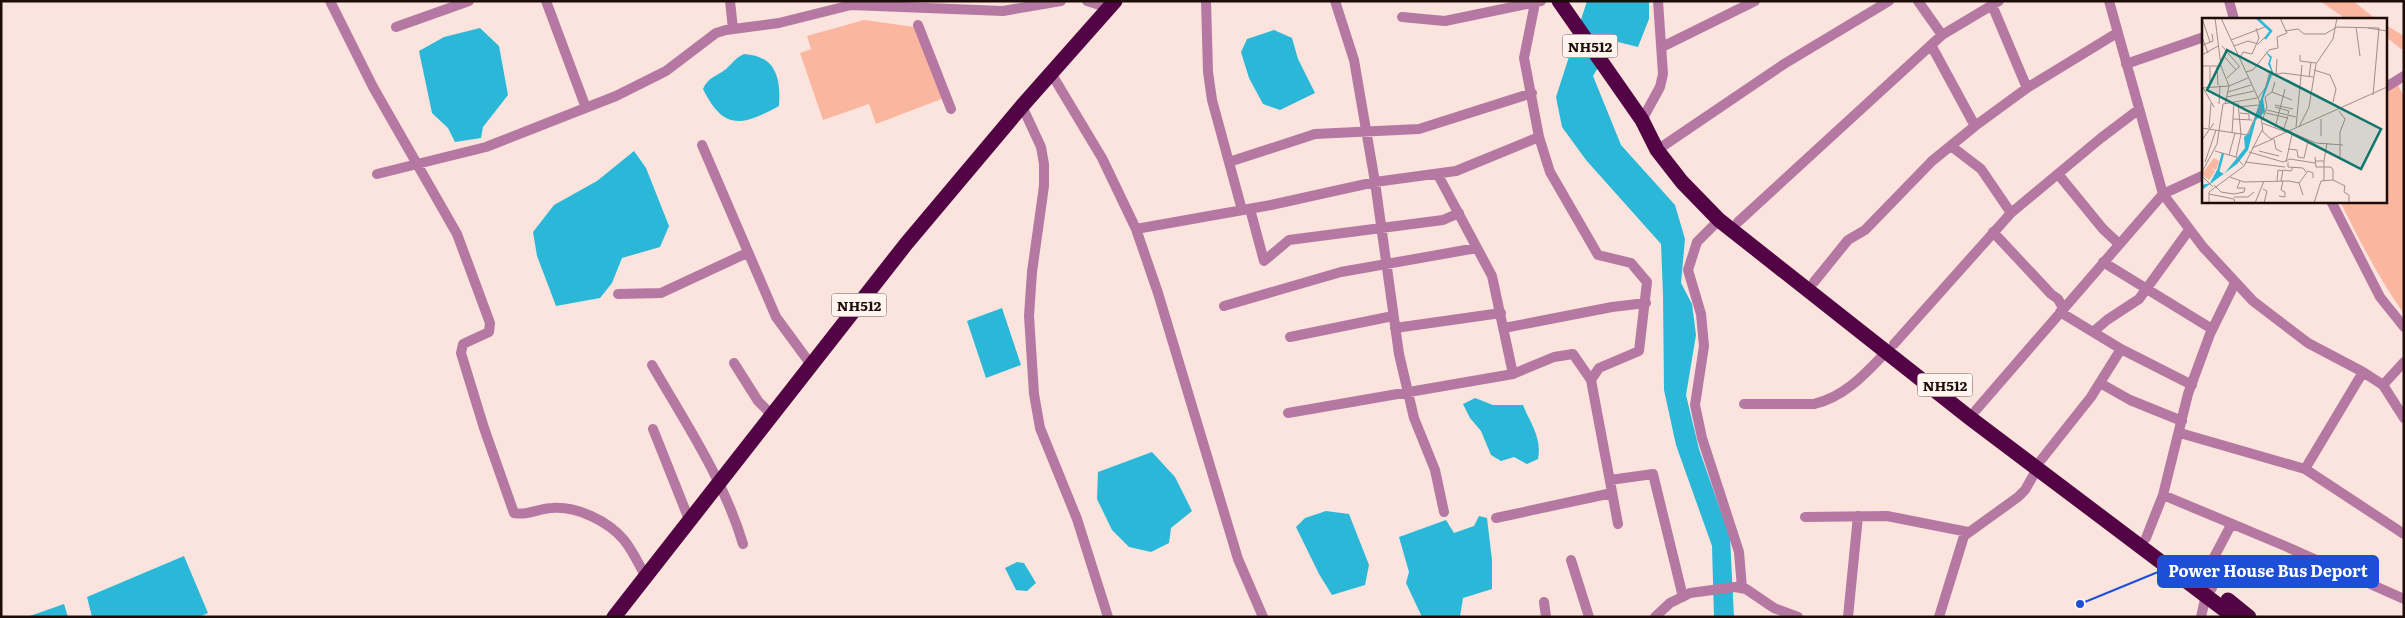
<svg xmlns="http://www.w3.org/2000/svg" width="2405" height="618" font-family="Literata,serif">
	<rect width="100%" height="100%" fill="#fae4dd"/>
	<path fill="#fbb6a0" d="M 2320,1 L 2353,1 L 2376,19 L 2346,19 Z
		M 864,20 L 922,28 L 944,98 L 876,124 L 869,104 L 823,120 L 800,53 L 811,49 L 807,36 Z
		M 2386,25 L 2404,36 L 2404,49 L 2401,49 L 2386,37 Z
		M 2398,85 L 2404,97 L 2404,314 C 2379,278 2359,240 2340,201 L 2386,201 L 2386,92 Z"/>
	<path fill="#2ab7d8" d="M 1587,1 L 1649,1 L 1649,19 L 1638,47 L 1614,41 L 1593,76 L 1621,145 L 1675,205 L 1685,239 L 1681,283 L 1692,304 L 1696,335 L 1686,395 L 1699,449 L 1730,538 L 1734,617 L 1714,617 L 1712,546 L 1676,445 L 1664,390 L 1663,295 L 1661,244 L 1586,160 L 1562,127 L 1556,97 Z
		M 480,28 L 499,46 L 508,95 L 483,127 L 481,138 L 455,142 L 448,128 L 432,113 L 419,51 L 444,37 Z
		M 1274,30 L 1292,38 L 1298,59 L 1315,93 L 1280,110 L 1263,104 L 1249,78 L 1241,52 L 1247,39 Z
		M 744,54 C 776,56 781,78 779,106 C 742,126 724,131 703,89 C 708,77 716,77 726,69 C 733,63 734,59 744,54 Z
		M 634,151 L 646,168 L 669,226 L 660,247 L 622,258 L 612,283 L 600,298 L 556,306 L 537,256 L 533,232 L 554,205 L 597,181 Z
		M 1002,308 L 1021,365 L 986,378 L 967,321 Z
		M 1475,398 L 1493,405 L 1523,405 C 1531,425 1542,437 1538,459 L 1527,464 L 1514,457 L 1501,461 L 1491,455 L 1481,431 L 1470,418 L 1463,404 Z
		M 1152,452 L 1175,477 L 1192,511 L 1171,528 L 1169,543 L 1151,552 L 1129,547 L 1112,530 L 1097,499 L 1098,472 Z
		M 1326,511 L 1349,514 L 1369,565 L 1365,585 L 1332,595 L 1319,574 L 1296,527 L 1305,518 Z
		M 1479,516 L 1487,518 L 1492,560 L 1492,589 L 1463,598 L 1460,617 L 1422,617 L 1406,583 L 1409,572 L 1399,537 L 1446,520 L 1454,533 L 1474,526 Z
		M 184,556 L 208,613 L 199,617 L 92,617 L 87,597 Z
		M 1017,562 L 1024,563 L 1036,583 L 1027,591 L 1016,590 L 1005,568 Z
		M 64,604 L 68,617 L 27,617 Z"/>
	<g fill="none" stroke-linecap="round" stroke-linejoin="round">
		<path stroke="#b578a3" stroke-width="10" d="M 330,1 L 373,87 L 457,234 L 490,323 L 489,332 L 463,344 L 461,353 L 484,428 L 514,513 C 528,516 539,508 552,508 C 577,506 608,521 624,540 C 633,551 639,565 646,577
			M 546,1 L 586,108
			M 730,1 L 733,29
			M 1087,1 L 1109,8
			M 1206,1 L 1208,72 L 1212,100 L 1242,210
			M 1335,1 L 1354,60 L 1375,182 L 1399,354 L 1414,418 L 1435,470 L 1444,512
			M 1918,1 L 1942,35
			M 2109,1 L 2163,194 L 2203,247 L 2253,301 L 2308,343 L 2363,372 L 2383,385 L 2404,418
			M 2229,1 L 2234,19
			M 1535,3 L 1524,58 L 1539,137 L 1550,172 L 1598,255 L 1631,263 L 1647,282 L 1639,351 L 1599,368 L 1591,380 L 1618,524
			M 1992,5 L 2027,88
			M 1402,17 L 1445,21 L 1541,1
			M 918,25 L 951,109
			M 396,27 L 469,1
			M 1931,45 L 1975,126
			M 1662,47 L 1755,1
			M 2126,64 L 2204,37
			M 1051,73 L 1102,158 L 1136,229 L 1158,293 L 1238,559 L 1263,617
			M 2386,87 L 2404,76
			M 1022,106 L 1041,147 L 1044,164 L 1044,186 L 1032,272 L 1029,316 L 1034,394 L 1040,428 L 1077,519 L 1108,617
			M 1642,120 L 1660,87 L 1663,74 L 1658,1
			M 702,145 L 776,317 L 812,366
			M 1663,146 L 1784,64 L 1889,1
			M 1951,146 L 1981,169 L 2011,213
			M 1229,162 L 1315,134 L 1419,129 L 1532,93
			M 377,174 L 486,147 L 616,96 L 666,71 L 716,33 L 726,30 L 779,23 L 851,5 L 1003,11 L 1061,1
			M 2058,174 L 2103,229 L 2119,244
			M 1438,175 L 1492,276 L 1513,374
			M 2331,201 L 2380,297 L 2404,327
			M 1250,209 L 1264,261 L 1289,240 L 1443,220 L 1459,213
			M 1719,220 L 1697,242 L 1688,270 L 1701,314 L 1704,346 L 1695,405 L 1702,438 L 1739,552 L 1742,588
			M 1738,222 L 1942,35 L 1999,1
			M 1136,229 L 1271,205 L 1375,182 L 1456,171 L 1539,137
			M 1993,232 L 2051,294 L 2058,299 L 2063,308
			M 2103,262 L 2212,329
			M 1814,282 L 1848,240 L 1865,230 L 1932,161 L 1975,126 L 2027,88 L 2117,33
			M 618,294 L 661,293 L 747,253
			M 1224,306 L 1341,272 L 1477,248
			M 2060,312 L 2121,349 L 2192,385
			M 1395,328 L 1501,313
			M 1504,328 L 1612,307 L 1646,303
			M 2093,332 L 2107,320 L 2139,299 L 2189,230
			M 1290,337 L 1393,316
			M 1894,344 L 2011,213 L 2101,138 L 2138,110
			M 734,363 L 758,401 L 773,416
			M 652,365 C 685,422 724,480 743,544
			M 2100,383 L 2130,400 L 2182,421
			M 2383,385 L 2404,362
			M 1744,404 L 1814,404 C 1845,397 1866,373 1887,351
			M 1976,410 L 2163,194 L 2204,175
			M 1288,413 L 1513,374 L 1554,357 L 1573,354 L 1591,380
			M 653,429 L 690,522
			M 2180,433 L 2305,469 L 2404,534
			M 2041,460 L 2091,397 L 2121,349
			M 2305,469 L 2363,372
			M 1610,480 L 1653,474 L 1683,597
			M 2163,495 L 2285,546 L 2404,599
			M 1805,517 L 1887,516 L 1968,532
			M 1496,518 L 1612,493
			M 2146,538 L 2163,495 L 2188,394 L 2210,334 L 2235,283
			M 1571,560 L 1589,617
			M 2202,580 L 2231,525
			M 1544,602 L 1546,617
			M 1655,617 L 1670,603 L 1690,593 L 1735,587 L 1746,589 L 1774,608 L 1798,617
			M 1848,617 L 1858,516
			M 1939,617 L 1964,536 L 2018,497 L 2025,490 L 2037,469
			M 2201,617 L 2206,595 L 2212,588"/>
		<path stroke="#530444" stroke-width="15" d="M 1559,1 L 1642,120 L 1657,150 L 1682,182 L 1719,220 L 1970,418 L 2234,617
			M 2228,600 L 2249,617
			M 614,617 L 906,244 L 1022,106 L 1115,1"/>
	</g>
	<g text-anchor="middle" dominant-baseline="central" stroke-width="4" stroke-linejoin="round" paint-order="stroke">
		<g fill="#fff4f0" stroke="#61524d" stroke-width="1">
			<rect x="1562.5" y="34.5" width="55" height="23" rx="4"/>
			<rect x="831.5" y="293.5" width="55" height="23" rx="4"/>
			<rect x="1917.5" y="373.5" width="55" height="23" rx="4"/>
		</g>
		<g font-size="14" font-weight="bold" fill="#1d0c07">
			<text x="1590" y="46">NH512</text>
			<text x="859" y="305">NH512</text>
			<text x="1945" y="385">NH512</text>
		</g>
	</g>
	<g transform="translate(2202 18)">
		<rect width="185" height="185" fill="#fae4dd"/>
		<path d="M 12,140 L 17,143 L 14,152 L 9,150 L 13,153 L 7,162 L 0,156 Z" fill="#fbb6a0"/>
		<path d="M 63,33 L 70,39 L 68,45 L 71,54 L 61,81 L 63,94 L 54,102 L 46,132 L 35,146 L 0,172 L 0,167 L 8,165 L 15,152 L 22,156 L 43,130 L 42,119 L 47,115 L 69,52 L 66,46 L 68,40 Z" fill="#2ab7d8"/>
		<path fill="none" stroke="#2ab7d8" stroke-width="2.5" d="M 55,0 L 69,13 L 63,21M 16,154 L 21,135"/>
		<path fill="none" stroke="#a28e87" stroke-width="1" d="M 0,0 L 8,24M 13,0 L 19,48 L 27,68 L 23,86M 19,0 L 57,82 L 61,114 L 69,121 L 185,69M 135,9 L 177,10 L 171,77M 154,9 L 158,38M 166,10 L 185,13M 83,13 L 96,11 L 102,16 L 123,16 L 135,9M 0,19 L 6,35M 29,22 L 63,9M 1,27 L 11,23 L 10,16M 20,28 L 37,48M 32,28 L 46,23 L 56,26 L 63,19M 0,37 L 16,28M 98,37 L 98,43 L 114,45M 22,38 L 34,52M 38,40 L 41,34 L 50,36 L 57,20 L 54,10M 56,47 L 70,57 L 81,55 L 111,59M 0,48 L 19,48M 8,49 L 8,67M 15,49 L 16,67M 112,52 L 128,57 L 134,71 L 131,84M 44,54 L 51,52 L 67,32 L 76,30 L 75,19 L 85,15 L 78,0M 74,57 L 75,41M 107,59 L 109,44M 25,60 L 38,48M 0,68 L 12,89M 0,70 L 27,68 L 46,60M 26,74 L 49,67M 70,74 L 90,82M 25,79 L 52,73M 56,80 L 64,69 L 67,56M 17,86 L 18,67M 73,87 L 91,91M 36,89 L 57,87M 73,89 L 87,93 L 86,96M 65,92 L 94,99M 137,93 L 143,101 L 138,114 L 138,140M 38,95 L 47,96 L 47,102M 64,95 L 86,100M 61,100 L 65,89 L 63,79 L 70,74 L 73,64M 31,101 L 50,102M 60,105 L 84,114M 94,109 L 100,47M 97,109 L 107,89 L 114,46 L 131,21 L 135,0M 0,110 L 39,116 L 36,85M 7,110 L 9,85M 73,110 L 83,71M 81,113 L 86,98M 88,114 L 114,125 L 141,127M 30,115 L 32,85M 119,118 L 119,101M 72,121 L 74,131 L 80,134M 0,122 L 12,105M 50,130 L 71,121M 86,131 L 95,132 L 96,139 L 102,140M 13,133 L 34,139 L 41,147M 57,133 L 77,138M 47,134 L 81,144 L 88,141 L 113,145M 27,137 L 33,115M 34,139 L 39,116 L 45,117 L 58,89M 113,139 L 114,149 L 129,149 L 131,152 L 131,162 L 143,168 L 142,174 L 147,177 L 147,185M 102,140 L 106,123M 114,143 L 122,143 L 122,163M 122,143 L 125,125M 3,144 L 14,112M 43,144 L 83,149M 84,144 L 90,116M 86,144 L 86,149 L 101,150 L 104,154M 0,154 L 15,126 L 21,86 L 55,80M 0,158 L 11,169M 28,159 L 42,164 L 87,163 L 97,165 L 101,177M 38,163 L 35,170 L 43,170M 75,163 L 76,152 L 81,153M 79,163 L 81,152 L 89,153 L 91,149M 97,165 L 106,153 L 111,155 L 111,160M 12,167 L 19,174 L 32,176 L 42,174 L 43,170M 61,171 L 65,173 L 62,185M 7,176 L 32,181 L 33,185M 77,178 L 83,179 L 83,174 L 79,172 L 81,163M 32,179 L 46,179 L 52,174M 7,185 L 7,174 L 42,148 L 60,112M 53,185 L 62,163M 112,185 L 119,163 L 131,162"/>
		<path fill="#0f766e" fill-opacity="0.15" stroke="#0f766e" stroke-width="2.5" d="M 25,32 L 179,111 L 159,151 L 5,72 Z"/>
		<rect width="185" height="185" fill="none" stroke="#1d0c07" stroke-width="2.5"/>
	</g>
	<path fill="none" stroke="#1d4ed8" stroke-width="2" d="M2080 604L2158 572"/>
	<circle fill="#1d4ed8" stroke="#fff4f0" stroke-width="2" cx="2080" cy="604" r="5"/>
	<rect fill="#1d4ed8" stroke="#1d4ed8" stroke-width="2" x="2158" y="556" width="220" height="31" rx="5"/>
	<g font-size="16" text-anchor="middle" font-weight="bold" fill="#fff">
		<text x="2268" y="577">Power House Bus Deport</text>
	</g>
	<rect width="2405" height="618" fill="none" stroke="#1d0c07" stroke-width="5"/>
</svg>
